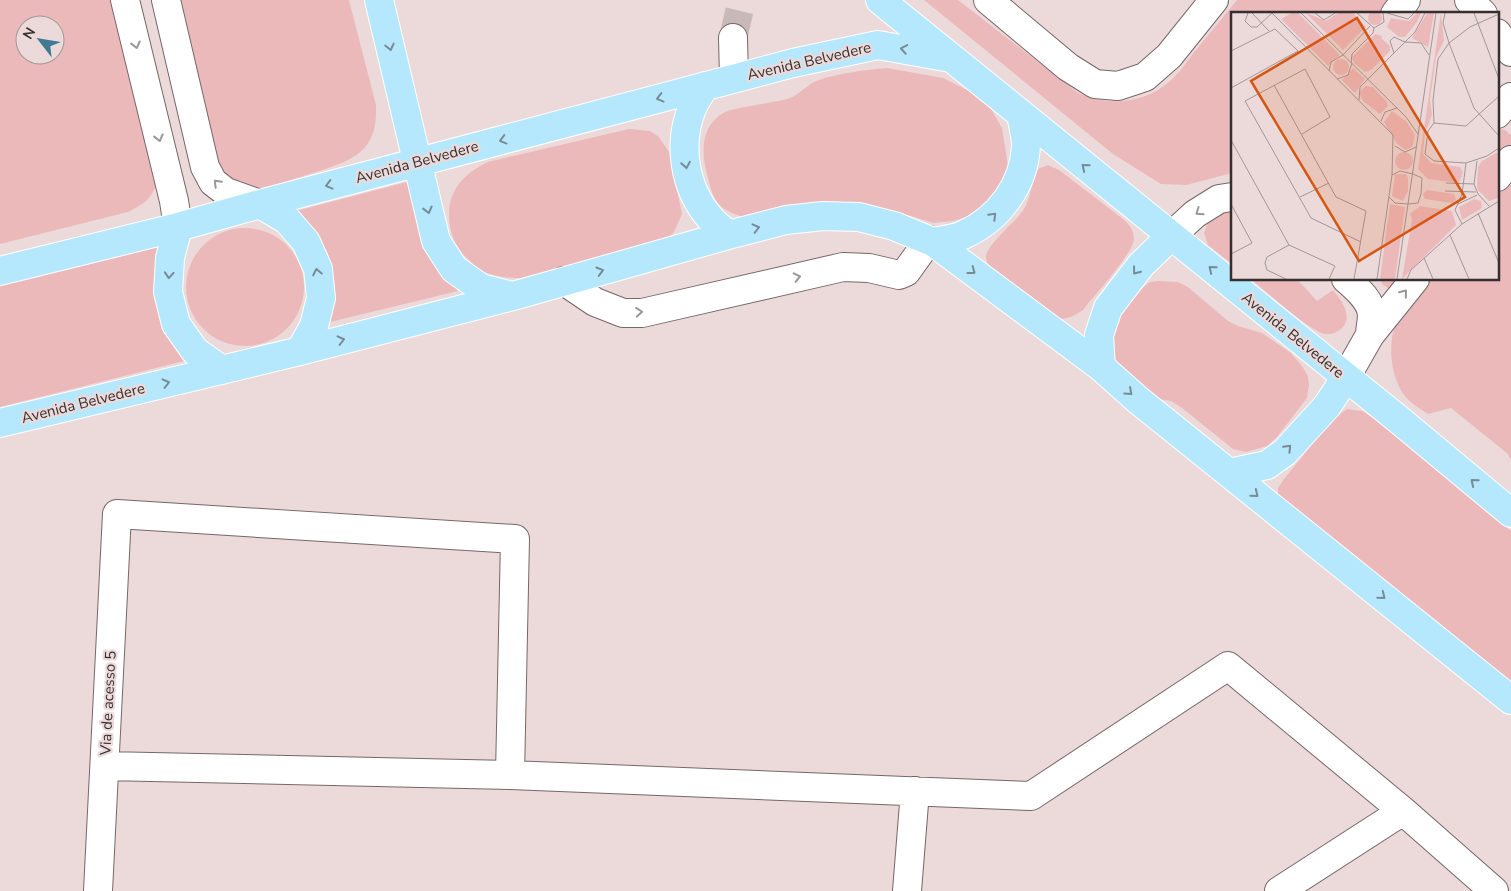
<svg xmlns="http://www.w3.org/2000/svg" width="1511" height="891" font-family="'Nunito Sans',sans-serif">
	<rect width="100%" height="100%" fill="#ecdada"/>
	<path fill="#ecb9bb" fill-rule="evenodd" d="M 0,0 L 120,0 L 159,177 C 152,198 148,202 128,212 L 0,244 ZM 25,25 L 55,25 L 55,55 L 25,55 Z
		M 174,0 L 349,0 L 376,105 C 378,150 356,159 319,171 C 301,177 284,182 266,188 L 257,189 L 232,182 L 213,160 Z
		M 924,0 L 958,0 L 1077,92 C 1106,107 1145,104 1170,81 C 1180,73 1187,61 1195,51 C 1209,34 1223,17 1237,0 L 1391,0 L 1381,14 L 1232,14 L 1232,173 L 1186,185 L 1161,184 L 1113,154 Z
		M 887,68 L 943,78 L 969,91 L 991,109 L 1002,128 L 1008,166 L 1000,185 L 989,201 L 971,216 L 953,221 L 933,223 L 911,216 L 889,211 L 743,217 C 715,208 714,201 707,174 C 701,152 701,126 723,113 C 732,108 757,105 768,103 C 775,101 783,101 790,98 C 800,94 809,83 819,80 C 838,73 866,70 887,68 Z
		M 629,129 L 650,131 L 659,137 L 669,152 L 682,214 L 674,232 L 668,238 L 661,242 L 522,278 C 509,278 496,277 484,272 C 477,268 471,263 466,257 C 457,249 452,238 450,226 C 445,195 460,175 488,162 Z
		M 1501,129 L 1505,130 L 1511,135 L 1511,148 L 1497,165 L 1497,131 Z
		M 1048,165 L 1059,170 L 1123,219 C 1129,224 1134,230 1134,239 C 1134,252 1093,297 1083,310 C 1074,316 1068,319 1058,319 L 993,270 C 990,267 986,263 986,257 C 985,246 1017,221 1024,209 C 1030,199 1032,181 1038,169 Z
		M 1511,172 L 1511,461 L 1508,454 L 1451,408 L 1428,414 C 1419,408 1410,403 1404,395 C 1391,377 1387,344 1396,324 C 1403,310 1418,292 1427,279 L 1497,279 L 1497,190 Z
		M 407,182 L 425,247 L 432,261 L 458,291 L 326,323 C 343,278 331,242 296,211 Z
		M 1225,212 L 1232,213 L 1232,264 L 1208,245 L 1204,233 L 1209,220 L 1212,216 Z
		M186 287a59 59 0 1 1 118 0a59 59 0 1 1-118 0Z
		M 165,242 L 192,359 L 0,407 L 0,283 Z
		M 1251,279 L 1297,279 L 1317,301 L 1333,290 C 1340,299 1351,312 1345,324 C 1341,331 1333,335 1325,334 C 1311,332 1264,290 1251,279 Z
		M 1380,279 L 1405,279 L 1390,289 L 1383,285 Z
		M 1159,281 L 1178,282 L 1188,287 L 1228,321 L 1238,326 L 1262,333 L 1291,353 L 1302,366 L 1308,376 L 1309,385 L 1307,398 L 1277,437 L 1267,446 L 1246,452 L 1233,449 L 1182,408 L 1171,401 L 1158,399 L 1115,366 L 1110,324 L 1141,289 L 1150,282 Z
		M 1347,409 L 1362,411 L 1372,417 L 1511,531 L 1511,684 L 1278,495 L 1278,488 L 1284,479 L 1332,420 Z"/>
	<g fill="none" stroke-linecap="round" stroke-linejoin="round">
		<path stroke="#c8b8b8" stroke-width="28" stroke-dasharray="28 14" stroke-linecap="butt" d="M 733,38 L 742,0"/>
		<g stroke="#766767" stroke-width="30">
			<path id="minor" d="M 125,0 L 174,201 L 178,227
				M 166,0 L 205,167 L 213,182 L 226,192 L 260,204
				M 988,0 L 1068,67 L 1095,84 L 1118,86 L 1145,77 L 1169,56 L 1214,0
				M 1469,0 L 1483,14
				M 1395,14 L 1406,0
				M 1497,33 L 1511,52
				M 733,38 L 734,78
				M 1497,114 L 1511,97
				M 1497,177 L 1511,160
				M 1171,236 L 1195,214 L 1219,199 L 1232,197
				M 1346,279 C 1356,288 1371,300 1372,315 C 1372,321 1370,329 1370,335
				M 564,281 L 595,302 L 623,313 L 642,313 L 843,267 L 869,268 L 899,275 L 906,272 L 929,240
				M 1346,377 L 1370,335 L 1415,279
				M 105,766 L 510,775 L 1031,796 L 1228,666 L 1403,811 L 1494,891
				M 98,891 L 117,514 L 515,539 L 510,775
				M 907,891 L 915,791
				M 1279,891 L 1403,811"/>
		</g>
		<g stroke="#fff" stroke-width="30">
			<path id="major" d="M 379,0 L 436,241 L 454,269 L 481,288 L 512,296
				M 880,0 L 1398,419 L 1511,513
				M 705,86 C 701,93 696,99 693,106 C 677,143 684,189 711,219 C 716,225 723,230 728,235
				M 260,204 L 287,220 L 306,242 L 318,269 L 321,298 L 314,326 L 300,351
				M 178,227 L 170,258 L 168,292 L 176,324 L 195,351 L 222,370
				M 933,242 C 943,240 954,239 963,235 C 999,219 1024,185 1026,146 C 1026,136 1023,125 1021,115
				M 0,271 L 178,227 L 260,204 L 793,63 L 878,45 L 951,58
				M 1101,367 L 1099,335 L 1108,308 L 1141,265 L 1171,236
				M 0,423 L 300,351 L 513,296 L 728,235 L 786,220 L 823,216 L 859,217 L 894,226 L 933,242 L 1101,367 L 1138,400 L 1511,700
				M 1229,473 L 1267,465 L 1285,452 L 1327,406 L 1346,377"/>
		</g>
		<use href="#minor" stroke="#fff" stroke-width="28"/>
		<use href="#major" stroke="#b6e8fd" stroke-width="28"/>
	</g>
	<defs><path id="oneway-chevron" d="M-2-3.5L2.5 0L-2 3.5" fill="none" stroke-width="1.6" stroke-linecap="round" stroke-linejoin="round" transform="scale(1.25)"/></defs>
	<g stroke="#9a9797">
		<use href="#oneway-chevron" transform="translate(136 45) rotate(76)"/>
		<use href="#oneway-chevron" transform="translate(159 138) rotate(76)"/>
		<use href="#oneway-chevron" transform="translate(217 183) rotate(-135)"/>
		<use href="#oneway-chevron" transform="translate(1199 212) rotate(145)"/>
		<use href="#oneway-chevron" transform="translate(797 277) rotate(-13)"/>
		<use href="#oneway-chevron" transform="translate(1404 293) rotate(-51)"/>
		<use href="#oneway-chevron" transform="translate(639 312) rotate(-5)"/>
	</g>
	<g stroke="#768c96">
		<use href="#oneway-chevron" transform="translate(390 47) rotate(77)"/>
		<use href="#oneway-chevron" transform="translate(904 49) rotate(-170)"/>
		<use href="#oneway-chevron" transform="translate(660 98) rotate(165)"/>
		<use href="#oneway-chevron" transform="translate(503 140) rotate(165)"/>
		<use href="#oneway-chevron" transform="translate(686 165) rotate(81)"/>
		<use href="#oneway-chevron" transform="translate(1085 167) rotate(-141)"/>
		<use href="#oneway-chevron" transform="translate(329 185) rotate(165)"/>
		<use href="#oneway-chevron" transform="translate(428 210) rotate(76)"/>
		<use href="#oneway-chevron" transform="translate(993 216) rotate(-45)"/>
		<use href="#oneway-chevron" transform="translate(756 228) rotate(-14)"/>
		<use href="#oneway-chevron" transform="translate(1212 269) rotate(-141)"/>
		<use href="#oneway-chevron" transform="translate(600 271) rotate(-16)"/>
		<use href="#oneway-chevron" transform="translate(972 271) rotate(37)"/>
		<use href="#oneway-chevron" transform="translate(1136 271) rotate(128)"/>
		<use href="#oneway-chevron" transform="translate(317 272) rotate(-101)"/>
		<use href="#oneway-chevron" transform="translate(169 275) rotate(94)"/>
		<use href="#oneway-chevron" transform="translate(341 340) rotate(-14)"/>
		<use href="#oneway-chevron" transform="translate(166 383) rotate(-14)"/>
		<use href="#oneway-chevron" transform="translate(1129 392) rotate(42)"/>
		<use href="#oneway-chevron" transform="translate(1288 448) rotate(-46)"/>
		<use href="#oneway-chevron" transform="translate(1474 482) rotate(-140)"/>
		<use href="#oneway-chevron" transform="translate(1255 494) rotate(39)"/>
		<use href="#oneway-chevron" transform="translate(1382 596) rotate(39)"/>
	</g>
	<g text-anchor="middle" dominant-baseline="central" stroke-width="4.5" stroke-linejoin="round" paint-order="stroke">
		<g font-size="15" fill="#362f2f" stroke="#ecdada">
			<text transform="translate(809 61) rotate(-13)">Avenida Belvedere</text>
			<text transform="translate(417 162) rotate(-15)">Avenida Belvedere</text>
			<text transform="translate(1293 335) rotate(39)">Avenida Belvedere</text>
			<text transform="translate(83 403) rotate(-14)">Avenida Belvedere</text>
			<text transform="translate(108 703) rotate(-87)">Via de acesso 5</text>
		</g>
	</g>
	<g transform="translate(1231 12)">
		<rect width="268" height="268" fill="#ecdada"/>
		<path d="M137 6a7 7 0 1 1 14 0a7 7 0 1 1-14 0ZM 61,1 L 67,1 L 109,43 L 97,54 L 50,7 ZM 75,1 L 95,9 L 107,1 L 122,1 L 135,15 L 112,38 ZM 186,1 L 190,1 L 186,10 L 174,25 L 168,25 L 156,15 L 160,6 L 178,9 ZM 196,1 L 203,1 L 197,35 L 181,26 ZM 210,1 L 213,29 L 205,45 L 199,87 L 201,103 L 194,121 L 192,142 L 200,151 L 229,155 L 232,160 L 228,171 L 197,167 L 187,157 ZM 144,22 L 151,24 L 150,26 L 159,34 L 159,39 L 140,58 L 134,60 L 123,51 L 121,45 ZM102 55a8 8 0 1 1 16 0a8 8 0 1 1-16 0ZM 122,56 L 134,67 L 124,81 L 111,68 ZM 134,74 L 142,75 L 156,90 L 157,94 L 149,102 L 132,89 L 128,81 ZM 161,99 L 175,109 L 184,123 L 182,134 L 175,138 L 166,132 L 153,110 ZM 267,140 L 267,186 L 258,189 L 246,177 L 247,155 L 251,149 ZM164 149a9 9 0 1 1 18 0a9 9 0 1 1-18 0ZM 164,162 L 175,162 L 177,166 L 177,179 L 172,189 L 161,184 ZM 196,178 L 223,182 L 225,188 L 221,191 L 194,187 L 192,182 ZM 243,187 L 250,189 L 251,196 L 231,208 L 228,195 ZM 159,192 L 174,195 L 164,267 L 149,267 ZM 189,194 L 221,199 L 225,213 L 171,267 L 181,207 L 179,202 Z" fill="#ecb9bb"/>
		<path fill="none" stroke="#a39696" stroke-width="1" d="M 17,1 L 14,9 L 20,15 L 26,15 L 41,1M 21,1 L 38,19M 41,1 L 162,123 L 161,163 L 146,267M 70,1 L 175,105 L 187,122M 84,1 L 93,8 L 104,1M 126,1 L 143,16 L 153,10 L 152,1M 156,1 L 177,7 L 183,1M 214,1 L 212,11 L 218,31 L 207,47 L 202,88 L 203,111 L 197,119 L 194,142 L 203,149 L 235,151 L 256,144 L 268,136M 243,1 L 268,67M 268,2 L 239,15 L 218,31 L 243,96 L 268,124M 174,30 L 190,31 L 198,43M 0,39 L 44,17 L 67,39 L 0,76M 163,41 L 159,29 L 163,25 L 174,30M 112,43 L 139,14M 120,51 L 121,42 L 142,21 L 143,16M 98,59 L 100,50 L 112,43M 106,67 L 117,63 L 121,51M 43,73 L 105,185 L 135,199 L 123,267M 128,88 L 129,75 L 184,20 L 194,1M 150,109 L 154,100 L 166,96M 203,111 L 235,114 L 268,84M 71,122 L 99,105 L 74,57 L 14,89 L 80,206 L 130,230M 0,128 L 58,233 L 104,254 L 98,267M 164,134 L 174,140 L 185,135M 246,149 L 243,172 L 247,182 L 258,194M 161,163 L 169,159 L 182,162M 215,171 L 243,172M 214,179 L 245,180M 69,185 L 98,171M 158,185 L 164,191 L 177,192M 0,192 L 21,231 L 0,242M 177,192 L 187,191 L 190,182 L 191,166 L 182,162M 227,192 L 246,183M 247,201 L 268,251M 231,212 L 224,198 L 231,182 L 235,151M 219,223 L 238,267M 193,246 L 202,267M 55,267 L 36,258 L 34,251 L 36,245 L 58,233M 166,267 L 205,1M 176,267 L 180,258 L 231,212 L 268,189"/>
		<path fill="#d65510" fill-opacity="0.15" stroke="#d65510" stroke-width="2.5" d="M 126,6 L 234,185 L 128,249 L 20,69 Z"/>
		<rect width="268" height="268" fill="none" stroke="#362f2f" stroke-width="2.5"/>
	</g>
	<g transform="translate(40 40) rotate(301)"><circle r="24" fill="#ecdada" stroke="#a39696"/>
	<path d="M0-4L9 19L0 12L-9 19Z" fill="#407a93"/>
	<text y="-8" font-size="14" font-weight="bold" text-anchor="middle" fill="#362f2f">N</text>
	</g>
</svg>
